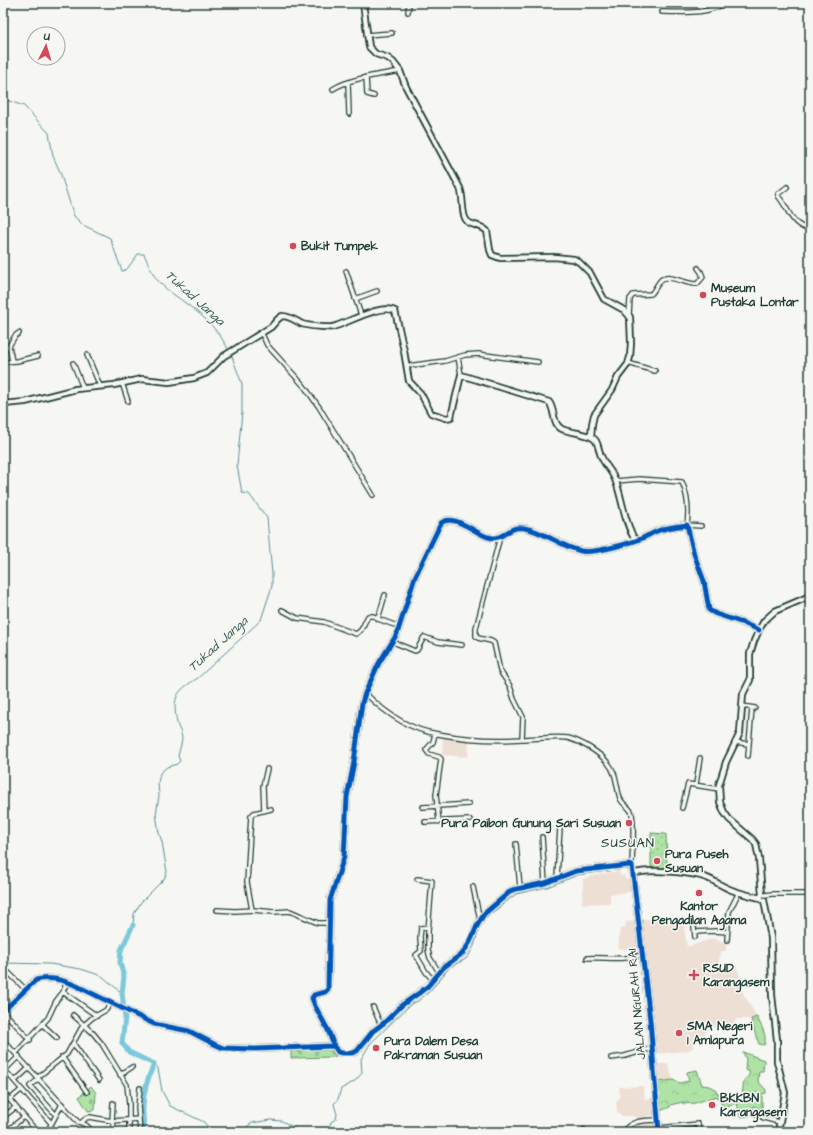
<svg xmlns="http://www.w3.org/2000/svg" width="813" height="1135" font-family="'Architects Daughter',sans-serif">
	<defs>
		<pattern id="grass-dots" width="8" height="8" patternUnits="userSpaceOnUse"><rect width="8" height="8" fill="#afe3a5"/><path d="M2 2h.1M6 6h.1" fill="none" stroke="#96c48f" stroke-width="1.8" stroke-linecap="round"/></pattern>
		<pattern id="forest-crowns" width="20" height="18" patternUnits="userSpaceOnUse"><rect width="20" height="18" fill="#afe3a5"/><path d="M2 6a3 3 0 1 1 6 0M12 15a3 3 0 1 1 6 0" fill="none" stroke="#96c48f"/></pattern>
		<pattern id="cemetery-stones" width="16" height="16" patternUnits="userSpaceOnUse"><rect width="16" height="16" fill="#afe3a5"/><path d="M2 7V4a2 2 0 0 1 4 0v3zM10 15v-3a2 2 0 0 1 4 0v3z" fill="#96c48f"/></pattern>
	</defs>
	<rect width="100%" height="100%" fill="#f6f6f2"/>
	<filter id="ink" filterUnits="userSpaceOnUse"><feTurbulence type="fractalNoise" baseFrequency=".025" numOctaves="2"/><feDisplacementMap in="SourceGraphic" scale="8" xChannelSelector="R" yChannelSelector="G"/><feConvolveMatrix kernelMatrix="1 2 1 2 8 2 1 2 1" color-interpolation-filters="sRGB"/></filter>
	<g filter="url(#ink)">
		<path fill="#eedfd5" d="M 443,738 L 469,741 L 468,757 L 442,755 Z
			M 619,871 L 620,876 L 625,875 L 625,879 L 632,879 L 633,892 L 610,894 L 610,903 L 582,904 L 583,879 L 596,875 Z
			M 661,917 L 683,919 L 687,947 L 714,938 L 726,943 L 726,951 L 722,951 L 719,959 L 720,965 L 737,968 L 742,982 L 743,993 L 757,1017 L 755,1019 L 736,1019 L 734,1025 L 721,1025 L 710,1028 L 698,1040 L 695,1038 L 692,1040 L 693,1048 L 686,1051 L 656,1054 L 647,957 L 631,959 L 630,949 L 645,948 L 641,920 Z
			M 636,921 L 640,947 L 618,949 L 620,929 L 625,928 L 626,922 Z
			M 657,1064 L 668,1064 L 673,1080 L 658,1081 Z
			M 643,1086 L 645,1099 L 653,1098 L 655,1115 L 647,1116 L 647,1121 L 638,1122 L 635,1117 L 631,1116 L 622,1116 L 620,1114 L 617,1112 L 616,1102 L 620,1097 L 619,1087 Z
			M 657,1123 L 658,1132 L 624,1132 L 626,1129 L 634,1124 Z"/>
		<path fill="url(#grass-dots)" stroke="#67906c" d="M 651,833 L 666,834 L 667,871 L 651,871 Z"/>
		<path fill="url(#forest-crowns)" stroke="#67906c" d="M 757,1017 C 761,1026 768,1036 764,1045 L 759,1044 C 756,1036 753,1028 751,1019 Z
			M 743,1052 L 764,1060 L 763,1071 L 759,1071 L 758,1081 L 766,1090 L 766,1093 L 762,1094 L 762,1110 L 754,1106 L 751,1110 L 750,1116 L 740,1117 L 737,1103 L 723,1107 L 717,1096 L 695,1103 L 683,1104 L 683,1102 L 670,1105 L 670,1107 L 660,1111 L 658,1082 L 673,1080 L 680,1083 L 689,1081 L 687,1072 L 697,1070 L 702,1085 L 709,1086 L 715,1089 L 717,1093 L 729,1097 L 742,1095 L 744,1080 L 748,1077 L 750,1072 L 745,1070 L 746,1059 Z"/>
		<path fill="url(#cemetery-stones)" stroke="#67906c" d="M 329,1048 L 336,1056 L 334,1057 L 291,1058 L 291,1049 Z
			M 91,1086 L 96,1093 L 95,1110 L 88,1111 L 79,1097 Z"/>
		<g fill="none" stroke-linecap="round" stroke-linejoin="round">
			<path stroke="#579098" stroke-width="1" d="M 3,99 L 24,106 L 49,133 L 53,156 L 60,172 L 74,216 L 83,225 L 110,238 L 122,271 L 127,269 L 138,254 L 144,254 C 148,263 152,274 159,282 C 167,291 178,297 188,305 C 205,317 220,332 229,351
				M 483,920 L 516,894 L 547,887 L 578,875 L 623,869 L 631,870
				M 133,925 L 134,914 L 141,902 L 164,879 L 167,872 L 162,842 L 159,833 L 156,814 L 159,796 L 158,783 L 160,773 L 167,767 L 177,764 L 180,761 L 178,756 C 179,751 182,743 182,738 C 182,733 178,728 177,723 C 172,697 176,691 198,678 L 261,620 L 272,586 L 272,574 L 267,518 L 249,494 L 242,493 L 237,465 L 242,412 L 242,384 L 231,354
				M 3,963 L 50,964 L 81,969 L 102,976 L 122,993
				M 154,1064 L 158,1068 L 162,1091 L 170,1106 L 204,1122 L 211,1132
				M 240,1132 L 252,1123 L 271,1120 L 282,1121 L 302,1132
				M 328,1132 L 331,1122 L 336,1119 L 337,1114 L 334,1104 L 338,1099 L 341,1089 L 355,1081 L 362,1073 L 361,1059 L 370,1044 L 411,1004 L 418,1001 L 429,992 L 450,967 L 464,960 L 468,957 L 474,946 L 481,923"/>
			<path stroke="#7cc8db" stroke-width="5" d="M 133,925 L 121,950 L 120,963 L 124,977 L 122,993 L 125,1018 L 122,1043 L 129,1052 L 154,1064 C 148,1077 143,1093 143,1107 C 142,1116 145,1123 143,1132"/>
			<g stroke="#1f3d34" stroke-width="6">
				<path id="street" d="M 408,12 L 409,3
					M 662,12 C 684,12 706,15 725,3
					M 366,35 L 392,33
					M 366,77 L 367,94 L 374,96
					M 348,83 L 349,114
					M 333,89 C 351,78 379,75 400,71
					M 787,187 L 778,194 L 778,196 C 789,208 791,227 810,229
					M 346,271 L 361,315
					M 355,299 L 377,291
					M 629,315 L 630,299 L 633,295 L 651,294 C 655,290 658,282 662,279 C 670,274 687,285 697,284 L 703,277 L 701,272 L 698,268
					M 262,334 L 267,345 L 304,386 L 319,407 L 373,495
					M 9,346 L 15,336 L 19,333
					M 3,347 L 9,346 L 12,361
					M 87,355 L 100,386
					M 458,357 L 461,375
					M 3,362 L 17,361 L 38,356
					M 73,363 L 83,388
					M 628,363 L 655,371
					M 407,366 L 445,361 L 465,355 L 478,354 L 538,362
					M 122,383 L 128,401
					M 616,481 L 639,479 L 682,482 C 688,496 689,511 687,525 L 701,526
					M 500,537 L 476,628 L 476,636 L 478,638 L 491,641 L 494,643 L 500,671 L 510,686 L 514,699 L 523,717 L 522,739
					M 385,595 L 378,619 L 400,627
					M 282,610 L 297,618 L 324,622 L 356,634 L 361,630 L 368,616 L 373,616 L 378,618
					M 393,642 L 415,651 L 417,650 L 424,637 L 438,642 L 462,645
					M 365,693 C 384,712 410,730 438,734 C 465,739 495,741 522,739 C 533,739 558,736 568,738 C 582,742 599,752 608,763 C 617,773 616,786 620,798 C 622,805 631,807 632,814 C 635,831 632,849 632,866
					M 742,706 L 755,708
					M 435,734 L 433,742 L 426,750 L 429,754 L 439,757 L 441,759 L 436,795 L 439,822
					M 735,742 L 748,744
					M 748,756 L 752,708
					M 696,784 L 700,758
					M 423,807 L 469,804
					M 682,808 L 688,784 L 719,789
					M 264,811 L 263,786 L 267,769
					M 425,822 L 470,820
					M 542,837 L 545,883
					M 516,844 L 520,887
					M 557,878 L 560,828
					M 417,879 L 432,881 L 428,931 L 428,950 L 430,958 L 439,972
					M 473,887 L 480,920
					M 765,895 L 772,894 L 810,894
					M 217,910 L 235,911 L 253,910 L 274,912 L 290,911 L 318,923 L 330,923
					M 252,910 L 247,882 L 251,816 L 254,813 L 271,809
					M 428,927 L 421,928 L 420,937 L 421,951 L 416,955 L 426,972 L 433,980
					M 694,927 L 695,937
					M 695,932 L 715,931 L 727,932
					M 727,940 L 729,912 L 739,892
					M 587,958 C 606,957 626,961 643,954
					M 3,970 L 9,973 L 26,990
					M 63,992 L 97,1016
					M 373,1007 L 381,1025
					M 3,1011 L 30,1040
					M 73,1015 L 93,1033 L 102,1044 L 127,1085 L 129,1104 L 129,1132
					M 43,1025 L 57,1038
					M 3,1040 L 78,1122 C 84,1123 89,1127 92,1132
					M 73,1043 L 99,1080
					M 3,1051 L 9,1046
					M 16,1053 L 48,1018 L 56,1001 L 63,992 L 67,981
					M 62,1057 L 87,1092
					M 611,1058 L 625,1056 L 652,1048
					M 3,1068 L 51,1123
					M 5,1070 L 19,1056
					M 120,1075 L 132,1067
					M 38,1077 L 67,1054 L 82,1027 L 92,1018 L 106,1010 L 111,1003
					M 39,1079 L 30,1086 L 56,1115
					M 15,1081 L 29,1068
					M 3,1092 L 33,1127 L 34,1132
					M 9,1100 L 21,1090
					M 113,1103 L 112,1121 L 116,1132
					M 753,1112 L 764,1118 L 779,1122
					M 3,1117 L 16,1107
					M 82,1122 L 86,1118 L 90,1117 L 112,1121 L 139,1119
					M 659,1128 L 698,1124 L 699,1132
					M 12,1132 L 9,1129 L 24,1117
					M 47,1132 L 62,1104
					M 140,1132 L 138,1107 L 140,1088
					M 583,1132 L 584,1130
					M 623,1132 C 632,1119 644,1121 658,1120"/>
			</g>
			<g stroke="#1f3d34" stroke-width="8">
				<path id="secondary" d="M 363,3 L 369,47 L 376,54 L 388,58 L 393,62 L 400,71 L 406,87 L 460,188 C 464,197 461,215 467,221 C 471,226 480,224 487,231 L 490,250 L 492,255 L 500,258 L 554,257 L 574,259 L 579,262 L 590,273 L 604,299 L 624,310 L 630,317 L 631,343 L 630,357 L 628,364 L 618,377 L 612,390 L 594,415 L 592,424 L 591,437
					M 3,404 L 25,402 L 76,389 L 114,385 L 142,379 L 169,382 L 194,378 L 207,373 L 224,356 L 271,327 L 278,319 L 282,316 C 290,316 296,321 302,324 C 309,326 327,328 333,327 C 348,323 381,303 395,311 L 396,315 L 404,351 L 409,381 L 421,394 L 431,413 L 446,418 L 451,417 L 461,375 L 549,402 C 555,409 552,424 562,429 C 570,433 591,433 596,441 C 599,446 599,453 602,458 C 606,467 613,472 616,482 C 623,501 624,522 635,540
					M 633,874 C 648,868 692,872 707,878 C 715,881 720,885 727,888 C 737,893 749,895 760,898 L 762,900
					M 760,898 L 762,894 L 759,859 L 756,844 L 752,839 L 729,819 L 724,812 L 720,802 L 719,785 L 726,762 L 740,733 L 743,694 L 750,680 L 750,654 L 754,641 L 759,630 L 764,621 L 775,611 L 810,596
					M 764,900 L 771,938 L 772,995 L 777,1040 L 777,1061 L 785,1093 L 778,1132
					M 3,1011 L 36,980 C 50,976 67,981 79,987 L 154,1024 L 189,1031 L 214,1044 L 223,1048 L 255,1049 L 334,1046 L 338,1052 L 342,1053 L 352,1053 L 357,1051 L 373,1031 L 385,1022 L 402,1005 L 419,993 L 428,986 L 444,967 L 463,953 L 470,942 L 477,926 L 484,914 L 512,890 L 545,883 L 576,871 L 630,865 L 632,866 L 650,1020 L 659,1132
					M 334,1046 L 328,1030 L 315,1006 L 312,998 L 314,995 L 325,992 L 328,989 L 330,900 L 344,857 L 347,797 L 354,762 L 362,703 L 365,693 L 379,663 L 397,634 L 415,577 L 441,523 C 453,513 475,533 488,537 C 505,542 506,525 524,528 C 544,531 561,547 581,551 C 593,554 631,543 643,538 C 649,535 654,532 660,530 C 668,527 678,526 687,525 L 694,554 L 704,581 L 709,610 L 716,614 L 743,623 L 759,630"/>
			</g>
			<use href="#street" stroke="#f6f6f2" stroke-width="3.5"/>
			<use href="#secondary" stroke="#f6f6f2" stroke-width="4.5"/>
			<g stroke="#f6f6f2" stroke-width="8">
				<path id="cycleway" d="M 3,1011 L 36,980 C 50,976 67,981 79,987 L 154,1024 L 189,1031 L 214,1044 L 223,1048 L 255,1049 L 334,1046 L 338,1052 L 342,1053 L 352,1053 L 357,1051 L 373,1031 L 385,1022 L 402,1005 L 419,993 L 428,986 L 444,967 L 463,953 L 470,942 L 477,926 L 484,914 L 512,890 L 545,883 L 576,871 L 630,865 L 632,866 L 650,1020 L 659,1132
					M 334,1046 L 328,1030 L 315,1006 L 312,998 L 314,995 L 325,992 L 328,989 L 330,900 L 344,857 L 347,797 L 354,762 L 362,703 L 365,693 L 379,663 L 397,634 L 415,577 L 441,523 C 453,513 475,533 488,537 C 505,542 506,525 524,528 C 544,531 561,547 581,551 C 593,554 631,543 643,538 C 649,535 654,532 660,530 C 668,527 678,526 687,525 L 694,554 L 704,581 L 709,610 L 716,614 L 743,623 L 759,630"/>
			</g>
			<use href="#cycleway" stroke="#0057b8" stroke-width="5"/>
		</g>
	</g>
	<g fill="#d1495b" stroke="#f6f6f2" stroke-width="1.5">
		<circle cx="293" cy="246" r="4"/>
		<circle cx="703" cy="295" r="4"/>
		<circle cx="629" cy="823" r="4"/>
		<circle cx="657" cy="861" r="4"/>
		<circle cx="699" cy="893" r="4"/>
		<path d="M692 969h4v4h4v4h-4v4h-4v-4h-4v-4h4z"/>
		<circle cx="679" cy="1033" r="4"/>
		<circle cx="376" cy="1048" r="4"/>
		<circle cx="712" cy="1105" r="4"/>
	</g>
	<g text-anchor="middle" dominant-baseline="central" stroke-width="3" stroke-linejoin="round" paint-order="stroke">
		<g font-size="12" font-weight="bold" fill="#1f3d34" stroke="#f6f6f2" text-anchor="start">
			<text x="301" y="246">Bukit Tumpek</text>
			<text x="711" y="288">Museum<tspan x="711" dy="14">Pustaka Lontar</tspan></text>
			<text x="621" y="823" text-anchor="end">Pura Paibon Gunung Sari Susuan</text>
			<text x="665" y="854">Pura Puseh<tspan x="665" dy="14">Susuan</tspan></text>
			<text x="699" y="906" text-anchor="middle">Kantor<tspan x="699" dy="14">Pengadilan Agama</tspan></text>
			<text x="703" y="968">RSUD<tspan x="703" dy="14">Karangasem</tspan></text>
			<text x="687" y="1026">SMA Negeri<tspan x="687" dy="14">1 Amlapura</tspan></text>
			<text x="384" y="1041">Pura Dalem Desa<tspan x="384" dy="14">Pakraman Susuan</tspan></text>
			<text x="720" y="1098">BKKBN<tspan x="720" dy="14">Karangasem</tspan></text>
		</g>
		<g font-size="12" fill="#1f3d34" stroke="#f6f6f2">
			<text transform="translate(637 1004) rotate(-95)">JALAN NGURAH RAI</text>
		</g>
		<g font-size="13" font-style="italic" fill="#325955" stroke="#f6f6f2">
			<text transform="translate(195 298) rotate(42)">Tukad Janga</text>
			<text transform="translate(218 644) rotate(-42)">Tukad Janga</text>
		</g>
		<g font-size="13" letter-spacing="1" fill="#1f3d34" stroke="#f6f6f2">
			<text x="628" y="843">SUSUAN</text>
		</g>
	</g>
	<rect width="813" height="1135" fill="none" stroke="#f6f6f2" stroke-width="16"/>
	<rect x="8" y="8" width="797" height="1119" fill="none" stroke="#1f3d34" stroke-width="1.5" filter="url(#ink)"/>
	<g transform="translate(46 46) rotate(5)"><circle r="19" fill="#f6f6f2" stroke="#a0aca6"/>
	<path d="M0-3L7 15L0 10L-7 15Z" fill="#d1495b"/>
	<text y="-6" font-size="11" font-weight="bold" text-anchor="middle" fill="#1f3d34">U</text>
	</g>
</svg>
